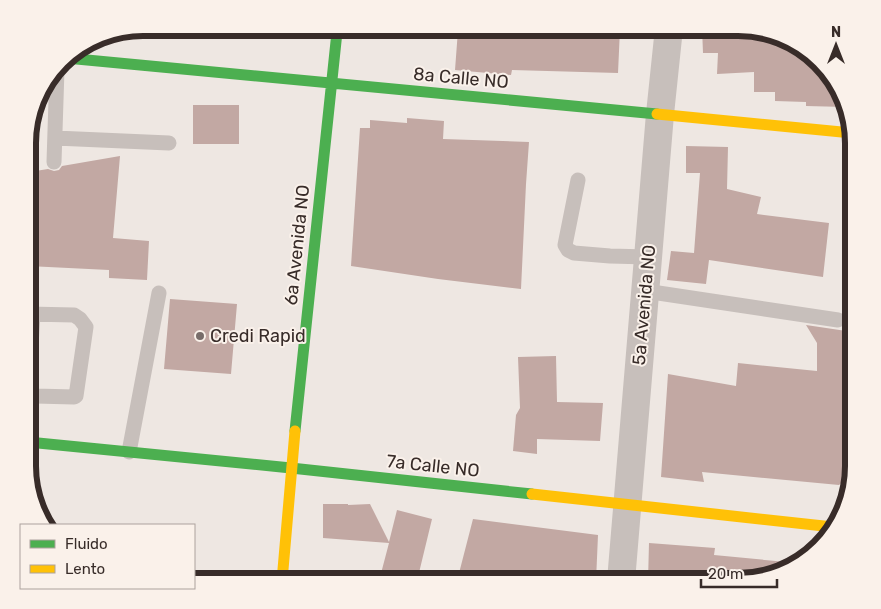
<svg xmlns="http://www.w3.org/2000/svg" width="881" height="609" font-family="Rubik,sans-serif">
	<rect width="100%" height="100%" fill="#eee7e2"/>
	<path fill="#c2a8a3" d="M 702,28 L 745,28 L 808,51 L 841,92 L 846,107 L 806,106 L 806,102 L 775,101 L 775,92 L 754,92 L 754,72 L 717,74 L 718,53 L 703,53 Z
		M 620,29 L 618,73 L 512,70 L 511,75 L 455,70 L 458,30 Z
		M 193,105 L 239,105 L 239,144 L 193,144 Z
		M 407,118 L 444,121 L 443,139 L 529,142 L 526,184 L 521,289 L 438,279 L 351,266 L 360,128 L 370,128 L 370,120 L 407,123 Z
		M 686,146 L 728,147 L 727,189 L 761,197 L 757,214 L 829,223 L 823,277 L 709,260 L 706,284 L 667,280 L 671,251 L 694,253 L 700,173 L 686,173 Z
		M 120,156 L 113,238 L 149,241 L 147,280 L 109,278 L 109,270 L 28,266 L 29,172 L 48,169 L 54,171 L 59,170 L 62,166 Z
		M 170,299 L 237,304 L 231,374 L 164,369 Z
		M 806,325 L 853,332 L 853,351 L 849,374 L 853,374 L 853,472 L 839,485 L 702,472 L 704,482 L 661,477 L 668,374 L 736,386 L 738,363 L 817,371 L 817,343 Z
		M 556,356 L 557,402 L 603,403 L 600,441 L 537,439 L 537,454 L 513,451 L 516,415 L 520,408 L 518,357 Z
		M 323,504 L 348,504 L 348,505 L 370,504 L 389,542 L 397,510 L 432,519 L 417,581 L 379,581 L 389,543 L 323,538 Z
		M 473,519 L 598,535 L 596,581 L 457,581 Z
		M 649,543 L 715,548 L 714,555 L 797,563 L 789,569 L 738,582 L 648,581 Z"/>
	<g fill="none" stroke-linecap="round" stroke-linejoin="round">
		<path stroke="#c7bfbb" stroke-width="15" d="M 55,138 L 169,143
			M 54,162 L 57,69
			M 578,180 L 565,245 L 568,250 L 574,253 L 610,256 L 648,257
			M 645,291 L 838,320
			M 28,390 L 33,315
			M 28,391 L 30,394 L 35,396 L 74,397 L 76,396 L 86,327 L 80,319 L 74,315 L 28,314
			M 129,452 L 159,293"/>
		<path stroke="#c7bfbb" stroke-width="28" d="M 621,581 L 660,114 L 669,28"/>
		<path stroke="#4caf50" stroke-width="11" d="M 66,58 L 657,114
			M 295,431 L 337,32
			M 28,442 L 291,468 L 532,494"/>
		<path stroke="#ffc107" stroke-width="11" d="M 657,114 L 852,133
			M 532,494 L 833,527
			M 282,581 L 295,431"/>
	</g>
	<circle fill="#786d6a" stroke="#faf1ea" stroke-width="2" cx="200" cy="336" r="5"/>
	<g text-anchor="middle" dominant-baseline="central" stroke-width="4" stroke-linejoin="round" paint-order="stroke">
		<g font-size="18" fill="#382c29" stroke="#faf1ea">
			<text transform="translate(461 78) rotate(5)">8a Calle NO</text>
			<text transform="translate(297 245) rotate(-84)">6a Avenida NO</text>
			<text transform="translate(644 305) rotate(-85)">5a Avenida NO</text>
			<text transform="translate(433 466) rotate(6)">7a Calle NO</text>
		</g>
		<g font-size="18" fill="#382c29" stroke="#faf1ea" text-anchor="start">
			<text x="210" y="336">Credi Rapid</text>
		</g>
	</g>
	<path d="M0 0H881V609H0ZM143 36H738A107 107 0 0 1 845 143V466A107 107 0 0 1 738 573H143A107 107 0 0 1 36 466V143A107 107 0 0 1 143 36Z" fill="#faf1ea" fill-rule="evenodd"/>
	<path fill="none" stroke="#382c29" stroke-width="6" d="M143 36H738A107 107 0 0 1 845 143V466A107 107 0 0 1 738 573H143A107 107 0 0 1 36 466V143A107 107 0 0 1 143 36Z"/>
	<rect x="20" y="524" width="175" height="65" fill="#faf1ea" stroke="#aca29d"/>
	<rect x="30" y="540" width="25" height="8" fill="#4caf50" stroke="#aca29d"/>
	<text x="65" y="549" font-size="15" fill="#382c29">Fluido</text>
	<rect x="30" y="565" width="25" height="8" fill="#ffc107" stroke="#aca29d"/>
	<text x="65" y="574" font-size="15" fill="#382c29">Lento</text>
	<g transform="translate(836 45)" stroke="#faf1ea" stroke-width="4" paint-order="stroke">
	<path d="M0-4L9 19L0 12L-9 19Z" fill="#382c29"/>
	<text y="-8" font-size="14" font-weight="bold" text-anchor="middle" fill="#382c29">N</text>
	</g>
	<path d="M701 579v8h76v-8" fill="none" stroke="#382c29" stroke-width="2.5"/>
	<text x="708" y="579" font-size="15" fill="#382c29" stroke="#faf1ea" stroke-width="4" paint-order="stroke">20 m</text>
</svg>
